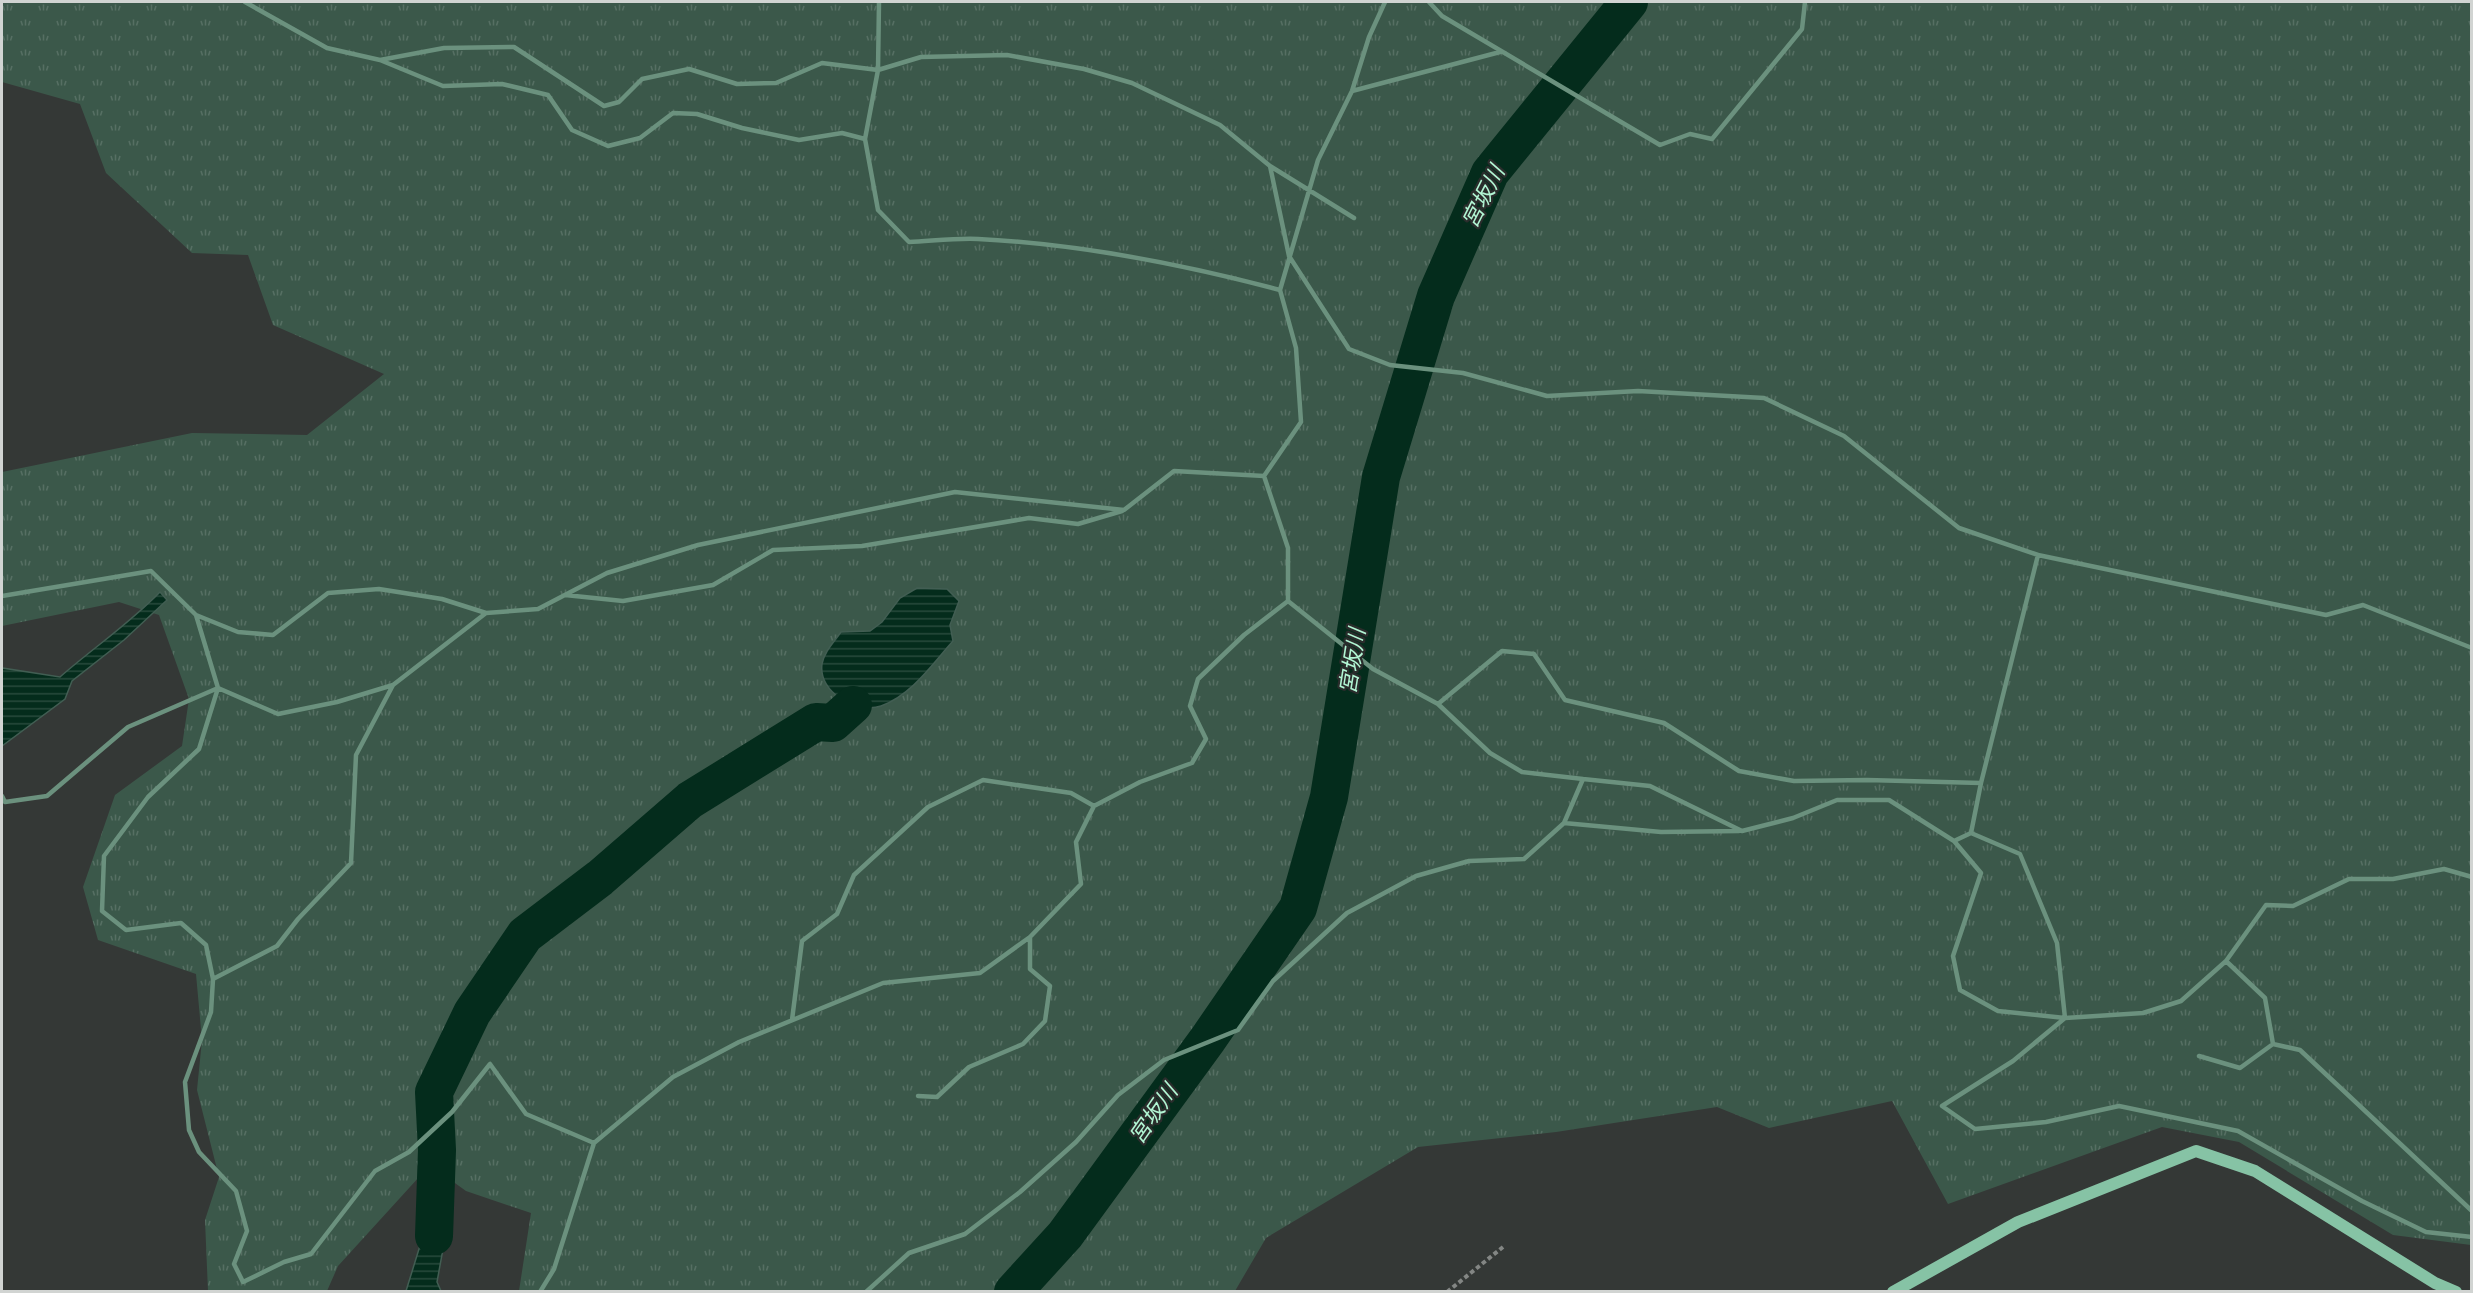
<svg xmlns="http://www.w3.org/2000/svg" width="2473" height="1293" font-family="'Open Sans','Noto Sans JP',sans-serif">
	<defs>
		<pattern id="grass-tufts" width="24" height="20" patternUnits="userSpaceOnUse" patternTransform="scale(1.5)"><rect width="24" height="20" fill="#3b584a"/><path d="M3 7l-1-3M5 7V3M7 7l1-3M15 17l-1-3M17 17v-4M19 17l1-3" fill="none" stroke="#566f63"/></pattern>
		<pattern id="water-rules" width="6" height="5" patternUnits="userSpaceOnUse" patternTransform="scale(1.5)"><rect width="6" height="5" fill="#042c1c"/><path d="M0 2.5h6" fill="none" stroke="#284a3c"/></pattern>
	</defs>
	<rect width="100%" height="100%" fill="#343836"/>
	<path fill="url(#grass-tufts)" d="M 2,2 L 2471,2 L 2471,1245 L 2393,1235 L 2239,1142 L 2162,1127 L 1948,1204 L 1892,1101 L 1769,1128 L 1717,1107 L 1556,1132 L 1418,1147 L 1266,1238 L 1235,1291 L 519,1291 L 531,1213 L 466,1191 L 430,1165 L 338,1266 L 327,1291 L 208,1291 L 205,1220 L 219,1177 L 197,1090 L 202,1040 L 196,974 L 98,940 L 83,887 L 115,795 L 182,746 L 189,699 L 159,615 L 119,602 L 2,626 L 2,472 L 192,433 L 307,435 L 384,374 L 273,325 L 248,255 L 192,253 L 106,173 L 80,104 L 2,82 Z"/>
	<path fill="url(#water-rules)" stroke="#425e53" stroke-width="1.5" d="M 917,588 L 947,589 L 959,601 L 950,625 L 953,641 C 933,663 912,695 881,706 C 857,714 818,693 822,664 C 824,652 834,642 841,632 L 870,631 L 882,622 L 900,598 Z
		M 160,592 L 167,600 L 124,640 L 72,681 L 65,699 L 2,746 L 2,668 L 60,677 C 93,648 129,624 160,592 Z
		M 423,1236 L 434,1236 L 443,1249 L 437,1282 L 441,1291 L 406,1291 Z"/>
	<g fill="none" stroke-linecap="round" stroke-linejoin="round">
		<path stroke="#042c1c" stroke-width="38" d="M 434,1236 L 437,1150 L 434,1092 L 472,1013 L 525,935 L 600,878 L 690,800 L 816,722 L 833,723 L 853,705
			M 1013,1292 L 1065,1235 L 1208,1039 L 1298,908 L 1329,797 L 1381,477 L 1436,296 L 1490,173 L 1629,2"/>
		<path stroke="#838684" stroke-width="4" stroke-dasharray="4.5 3" stroke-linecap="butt" d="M 1447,1292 L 1503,1247"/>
		<path stroke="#6b917e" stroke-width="4.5" d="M 245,2 L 327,48 L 380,60 L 444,48 L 514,47 L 604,106 L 619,102 L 642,79 L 689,69 L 737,84 L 776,83 L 822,63 L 878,70 L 879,2
			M 1429,2 L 1442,16 L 1660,145 L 1690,134 L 1712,139 L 1802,29 L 1805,2
			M 380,60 L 443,86 L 502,84 L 548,95 L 572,130 L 608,146 L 640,138 L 673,113 L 697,114 L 742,128 L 799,140 L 842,133 L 865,139
			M 1352,91 L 1500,52
			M 1270,166 L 1220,125 L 1132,83 L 1084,69 L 1007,55 L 921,57 L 878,70 L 865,139 L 878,210 L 909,242 C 932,241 955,238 978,239 C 1079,244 1182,264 1280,290
			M 1354,218 L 1270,166 L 1289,256 L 1349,349 L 1390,365 L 1463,373 L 1547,396 L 1638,391 L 1764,398 L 1844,436 L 1959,528 L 2038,555
			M 565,595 L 623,601 L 713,585 L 773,550 L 862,546 L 1029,518 L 1078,524 L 1122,511
			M 2,596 L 151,571 L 196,615 L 218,688 L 199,749 L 148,797 L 104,856 L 102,911 L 126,930 L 181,923 L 206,945 L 213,979
			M 1288,601 L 1373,669 L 1438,704
			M 196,615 L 238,632 L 273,635 L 328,593 L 379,589 L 442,599 L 486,613
			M 1583,779 L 1522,772 L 1490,753 L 1438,704 L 1502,651 L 1534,654 L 1565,700 L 1664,723 L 1739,771 L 1794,781 L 1867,780 L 1981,783 L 1971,833
			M 1981,783 L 2038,555 L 2326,615 L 2363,605 L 2472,648
			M 2,796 L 5,802 L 47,796 L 128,727 L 218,688 L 278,714 L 337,702 L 393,685
			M 1564,823 L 1661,832 L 1739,831
			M 1954,841 L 1981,873 L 1953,956 L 1960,990 L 1998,1011 L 2065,1018 L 2143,1013 L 2181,1001 L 2226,961 L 2265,998 L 2273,1044 L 2300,1050 L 2472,1211
			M 2226,961 L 2266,905 L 2293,906 L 2349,879 L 2393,879 L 2444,869 L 2472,877
			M 792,1020 L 802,941 L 837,914 L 854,875 L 928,807 L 983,780 L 1071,793 L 1094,806
			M 2199,1056 L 2240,1068 L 2273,1044
			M 918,1096 L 937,1097 L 969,1067 L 1023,1044 L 1045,1021 L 1050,986 L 1030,969 L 1030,937
			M 594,1143 L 526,1114 L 490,1064 L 452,1112 L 409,1152 L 375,1171 L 311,1254 L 284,1262 L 243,1282 L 234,1264 L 247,1231 L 236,1191 L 199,1152 L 189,1130 L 185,1082 L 211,1012 L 213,979 L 277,946 L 298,919 L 351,863 L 356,755 L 393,685 L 486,613 L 538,609 L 607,573 L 698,545 L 955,492 L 1124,510 L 1174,471 L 1264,476
			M 540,1292 L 554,1269 L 594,1143 L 673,1077 L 739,1042 L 883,983 L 980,973 L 1030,937 L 1081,884 L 1076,842 L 1094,806 L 1140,782 L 1192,763 L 1206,739 L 1190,706 L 1198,679 L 1244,635 L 1288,601 L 1288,548 L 1264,476 L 1301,422 L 1296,348 L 1280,290 L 1318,160 L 1352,91 L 1369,37 L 1385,2
			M 866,1292 L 909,1253 L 965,1234 L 1020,1192 L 1076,1142 L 1118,1095 L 1164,1060 L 1238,1030 L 1273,981 L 1347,913 L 1416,876 L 1469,861 L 1524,859 L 1564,823 L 1583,779 L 1650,786 L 1742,831 L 1793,818 L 1837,800 L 1889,800 L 1954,841 L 1971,833 L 2020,854 L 2057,943 L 2065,1018 L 2013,1061 L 1942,1106 L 1975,1129 L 2046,1122 L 2119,1106 L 2238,1131 L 2362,1201 L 2426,1232 L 2472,1237"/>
		<path stroke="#86c3a5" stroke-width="12" d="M 1893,1292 L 2018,1222 L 2196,1151 L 2255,1171 L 2435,1283 L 2456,1292"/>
	</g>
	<g text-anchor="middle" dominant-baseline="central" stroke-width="4.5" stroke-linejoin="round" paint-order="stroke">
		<g font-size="22" font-style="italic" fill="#b2f6d4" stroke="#2a2d2c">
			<text transform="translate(1482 196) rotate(-63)">宮坂川</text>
			<text transform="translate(1351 661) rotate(-81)">宮坂川</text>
			<text transform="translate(1152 1113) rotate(-55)">宮坂川</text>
		</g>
	</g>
	<rect width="2473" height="1293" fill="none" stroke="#d1d4d2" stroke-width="6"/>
</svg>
